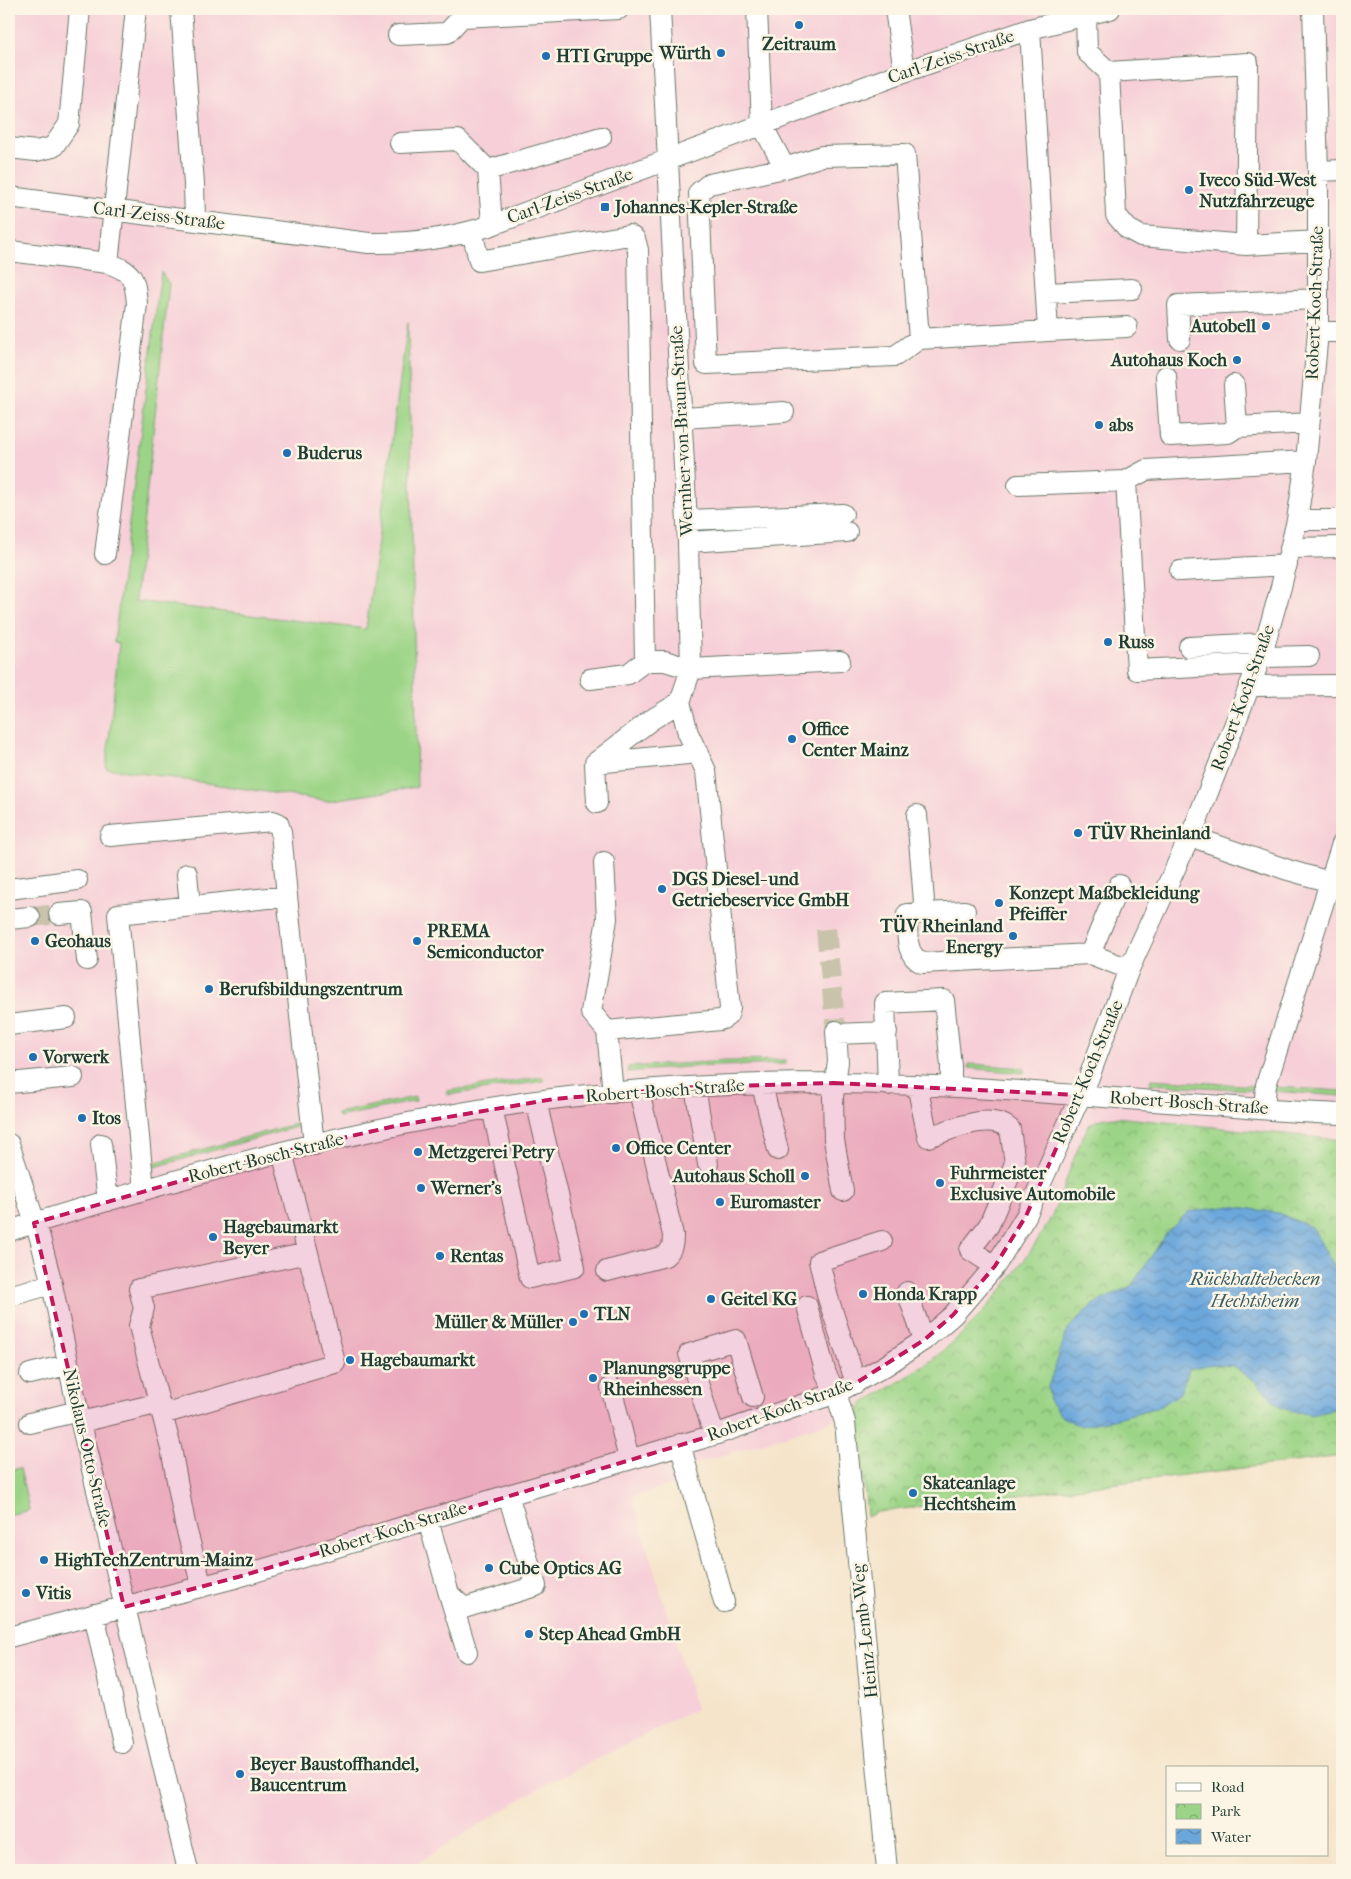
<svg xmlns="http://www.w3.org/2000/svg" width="1351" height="1879" font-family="'IM FELL French Canon',serif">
	<defs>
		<pattern id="park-crowns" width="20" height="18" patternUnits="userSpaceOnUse" patternTransform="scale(1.25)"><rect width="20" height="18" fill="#9bd486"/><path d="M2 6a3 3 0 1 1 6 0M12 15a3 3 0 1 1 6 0" fill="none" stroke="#7ead6e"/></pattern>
		<pattern id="water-waves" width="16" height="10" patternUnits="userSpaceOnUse" patternTransform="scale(1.25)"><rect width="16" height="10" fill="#6ca7dc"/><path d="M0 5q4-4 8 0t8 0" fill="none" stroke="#5889b3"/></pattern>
	</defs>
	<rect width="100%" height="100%" fill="#fcf5e5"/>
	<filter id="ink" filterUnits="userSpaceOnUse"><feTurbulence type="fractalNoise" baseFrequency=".02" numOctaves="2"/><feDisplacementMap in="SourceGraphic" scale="10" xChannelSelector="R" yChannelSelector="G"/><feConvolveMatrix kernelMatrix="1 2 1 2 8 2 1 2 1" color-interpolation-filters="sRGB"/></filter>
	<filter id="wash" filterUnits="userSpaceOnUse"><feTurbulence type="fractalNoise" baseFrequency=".0096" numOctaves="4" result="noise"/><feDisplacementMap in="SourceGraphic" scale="20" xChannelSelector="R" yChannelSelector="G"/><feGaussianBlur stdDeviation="1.12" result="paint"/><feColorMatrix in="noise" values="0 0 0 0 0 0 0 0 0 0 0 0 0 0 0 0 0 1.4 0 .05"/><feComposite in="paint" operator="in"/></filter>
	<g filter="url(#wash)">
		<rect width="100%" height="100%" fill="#f5e4ca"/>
		<path fill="#f6cfd8" d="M 9,9 L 1342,9 L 1342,1140 L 1115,1117 L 1104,1118 L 1096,1121 L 1089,1125 L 1049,1222 L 1021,1265 L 992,1301 L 962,1332 L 933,1359 L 862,1404 L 826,1423 L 669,1472 L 673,1484 L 632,1497 L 696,1709 L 537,1789 L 406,1870 L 9,1870 Z"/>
		<path fill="#9bd486" stroke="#5d885d" d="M 161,272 L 169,284 L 135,601 L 366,629 L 408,322 L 417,787 L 326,801 L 106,768 L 119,643 L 114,642 Z
			M 786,1060 L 786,1064 L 686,1067 L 628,1072 L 628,1067 L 727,1061 Z
			M 969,1064 L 1024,1068 L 1024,1073 L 969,1068 Z
			M 543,1077 L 544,1081 L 447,1095 L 447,1091 Z
			M 1151,1079 L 1256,1086 L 1254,1090 L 1150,1084 Z
			M 1274,1087 L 1342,1091 L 1342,1096 L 1273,1091 Z
			M 415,1097 L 416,1101 L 338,1117 L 337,1113 Z
			M 302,1122 L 303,1125 L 148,1169 L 146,1165 Z
			M 20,1468 L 29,1510 L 9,1515 L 9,1470 Z"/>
		<path fill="url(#park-crowns)" stroke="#5d885d" d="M 1115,1117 L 1342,1140 L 1342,1456 L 877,1512 L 867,1517 L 859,1421 L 859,1411 L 862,1404 C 886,1389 911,1376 933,1359 C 977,1325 1020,1271 1048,1223 C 1065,1193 1071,1156 1089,1125 C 1098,1119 1104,1118 1115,1117 Z"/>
		<path fill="url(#water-waves)" stroke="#467288" d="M 1231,1206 L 1278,1213 L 1313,1228 L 1336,1271 L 1342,1277 L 1342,1407 L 1312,1415 L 1281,1408 L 1254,1380 L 1233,1366 L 1212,1364 L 1189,1369 L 1180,1393 L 1161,1406 L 1118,1418 L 1081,1426 L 1062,1417 L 1050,1402 L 1048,1387 L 1068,1329 L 1092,1305 L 1131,1286 L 1167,1233 L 1188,1212 Z"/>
	</g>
	<g filter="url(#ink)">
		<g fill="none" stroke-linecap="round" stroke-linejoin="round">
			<path stroke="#cac3ac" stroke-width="20" stroke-dasharray="20 10" stroke-linecap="butt" d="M 30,917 L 59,914
				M 826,929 L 836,1031"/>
			<g stroke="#6a7768" stroke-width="22">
				<path id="minor" d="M 181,9 L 194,184 L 195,221
					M 660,9 L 688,542 L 691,669 L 680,702
					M 757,9 L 762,125 L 785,168 L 822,156 L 905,154 L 919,339 L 1048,331 L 1030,29
					M 895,9 L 904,72
					M 1086,14 L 1087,52 L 1109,72
					M 398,35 L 447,33 L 462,17 L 619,9
					M 400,143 L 458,140 L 488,170 L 492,225
					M 9,148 L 36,151 L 53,147 L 69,124 L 80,9
					M 785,168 L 709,184 L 699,192 L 706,364 L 895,356 L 919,339
					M 488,170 L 601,137
					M 1318,171 L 1342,170
					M 9,197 L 369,243 C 411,244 452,238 492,225 L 904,72 L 1030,29 L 1110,9
					M 472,231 L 479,261 L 629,235 L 635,239 L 638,250 L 645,661
					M 1246,245 L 1248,63 L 1109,72 L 1116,215 L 1128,229 L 1141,236 L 1246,245 L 1318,241
					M 9,251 L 108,263
					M 1046,293 L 1132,289
					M 1048,331 L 1127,327
					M 1318,332 L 1342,332
					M 1180,339 L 1178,305 L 1318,299
					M 1166,376 L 1170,436 L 1228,433 L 1237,427 L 1309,423
					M 1234,385 L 1237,427
					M 682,418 L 784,412
					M 1126,481 L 1137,670 L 1258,664
					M 1018,485 L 1126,481 L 1146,470 L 1306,461
					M 687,520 L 843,514
					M 1297,520 L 1342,520
					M 688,542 L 847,532
					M 1291,548 L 1342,547
					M 105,554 L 137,304 C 135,278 133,272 108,263 L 136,9
					M 1180,571 L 1287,565
					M 1189,647 L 1265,643
					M 1261,657 L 1309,656
					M 590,679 L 628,674 L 645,661 L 665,661 L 691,669 L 840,661
					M 1250,686 L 1342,685
					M 595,763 L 698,753
					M 597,803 L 595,763 L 651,720 L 680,702
					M 917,815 L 925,914
					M 110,836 L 273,821 L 278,823 L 281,832 L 287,896
					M 1190,836 L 1288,870 L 1330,882
					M 604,862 L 607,919 L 591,1012 L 607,1031 L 613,1093
					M 187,874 L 190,906
					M 1119,885 L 1090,954 L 1129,969
					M 9,889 L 77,880
					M 965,911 L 907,914 C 908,933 904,954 922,963 L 1090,954
					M 59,914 L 82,912 L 87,960
					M 9,919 L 30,917
					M 9,1025 L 66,1018
					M 607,1031 L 720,1020 C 727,1018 729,1015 730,1008 L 706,771 L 688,733 L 680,702
					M 836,1031 L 838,1062 L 833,1097 L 834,1140 L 843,1191
					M 836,1034 L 887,1032
					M 9,1083 L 73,1077
					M 762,1085 L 778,1150
					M 888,1085 L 885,1003 L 944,1000 L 951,1066 L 951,1086
					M 917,1085 L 928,1137 C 951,1130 990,1111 1010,1129 L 1015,1163 L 989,1225 L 970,1250 L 995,1266
					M 695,1087 L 708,1164
					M 492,1108 L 530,1278 L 575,1267 L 536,1101
					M 1264,1109 L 1266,1085 L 1342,844
					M 9,1144 L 40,1238 L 52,1284 L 78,1411 L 188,1870
					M 101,1144 L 108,1201
					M 144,1190 L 118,914 L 287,896 L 314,1145
					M 9,1231 C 181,1177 357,1126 536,1101 C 634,1088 735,1083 834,1083 C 958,1084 1083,1096 1207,1105 C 1252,1108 1297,1113 1342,1114
					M 607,1271 L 665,1256 C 672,1250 673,1245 673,1235 L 639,1091
					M 907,1292 L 924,1340
					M 9,1296 L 52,1284
					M 807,1306 L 826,1374 L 836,1393 L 845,1422 L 887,1870
					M 30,1374 L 67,1365
					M 856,1383 L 828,1298 L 819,1261 L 882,1241
					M 611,1387 L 629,1459
					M 163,1414 L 335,1363 L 308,1253
					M 81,1422 L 160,1403
					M 30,1423 L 78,1411
					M 714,1435 L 689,1354 L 736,1340 L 753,1397
					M 680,1444 L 724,1602
					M 428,1520 L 449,1594 L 464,1608 L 536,1586 L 508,1495
					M 202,1587 L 185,1524 L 171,1448 L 139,1326 L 144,1308 L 139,1289 L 308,1253 L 282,1152
					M 449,1594 L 467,1652
					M 94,1614 L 122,1743
					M 9,1637 L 238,1577 L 508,1495 L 714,1435 L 836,1393 L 885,1366 L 924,1340 L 953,1315 L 995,1266 L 1026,1216 L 1089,1077 L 1129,969 L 1196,823 L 1261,657 L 1281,587 L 1297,520 L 1306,461 L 1318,332 L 1318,171 L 1313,9"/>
			</g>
			<use href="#minor" stroke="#fff" stroke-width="20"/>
		</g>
	</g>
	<path fill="#c2185b" fill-opacity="0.2" stroke="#c2185b" stroke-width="4" stroke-dasharray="10 6" stroke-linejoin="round" d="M 834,1083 L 1080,1095 L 1026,1216 L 995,1266 L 953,1315 L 924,1340 L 856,1383 L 714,1435 L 238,1577 L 124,1607 L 34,1223 L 282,1152 L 395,1126 L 554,1099 L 695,1087 Z"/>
	<g fill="#1f6fb2" stroke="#fcf5e5" stroke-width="2">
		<circle cx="799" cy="25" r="5"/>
		<circle cx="721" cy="53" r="5"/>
		<circle cx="546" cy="56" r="5"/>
		<circle cx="1189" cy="190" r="5"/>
		<rect x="600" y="202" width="10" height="10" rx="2.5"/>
		<circle cx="1266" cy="326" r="5"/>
		<circle cx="1237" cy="360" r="5"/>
		<circle cx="1099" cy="425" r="5"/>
		<circle cx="287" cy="453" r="5"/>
		<circle cx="1108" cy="642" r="5"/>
		<circle cx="792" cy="739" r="5"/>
		<circle cx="1078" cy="833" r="5"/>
		<circle cx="662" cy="889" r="5"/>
		<circle cx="999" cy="903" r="5"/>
		<circle cx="1013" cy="936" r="5"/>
		<circle cx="35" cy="941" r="5"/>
		<circle cx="417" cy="941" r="5"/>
		<circle cx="209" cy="989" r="5"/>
		<circle cx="33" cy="1057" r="5"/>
		<circle cx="82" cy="1118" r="5"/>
		<circle cx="616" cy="1148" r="5"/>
		<circle cx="418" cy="1152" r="5"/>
		<circle cx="805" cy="1176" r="5"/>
		<circle cx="940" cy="1183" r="5"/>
		<circle cx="421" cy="1188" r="5"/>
		<circle cx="720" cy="1202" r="5"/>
		<circle cx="213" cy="1237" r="5"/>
		<circle cx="440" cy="1256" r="5"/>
		<circle cx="863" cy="1294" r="5"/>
		<circle cx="711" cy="1299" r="5"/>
		<circle cx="584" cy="1314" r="5"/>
		<circle cx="573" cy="1322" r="5"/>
		<circle cx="350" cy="1360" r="5"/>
		<circle cx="593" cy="1378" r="5"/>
		<circle cx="913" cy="1493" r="5"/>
		<circle cx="44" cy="1560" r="5"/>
		<circle cx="489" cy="1568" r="5"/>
		<circle cx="26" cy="1593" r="5"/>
		<circle cx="529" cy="1634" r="5"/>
		<circle cx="240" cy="1774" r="5"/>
	</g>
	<g text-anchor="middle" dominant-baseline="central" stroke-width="5" stroke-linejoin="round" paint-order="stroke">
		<g font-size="18" font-weight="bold" fill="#1f3d34" stroke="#fcf5e5" text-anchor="start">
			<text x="799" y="44" text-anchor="middle">Zeitraum</text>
			<text x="711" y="53" text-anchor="end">Würth</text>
			<text x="556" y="56">HTI Gruppe</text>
			<text x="1199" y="180">Iveco Süd-West<tspan x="1199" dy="21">Nutzfahrzeuge</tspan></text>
			<text x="615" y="207">Johannes-Kepler-Straße</text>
			<text x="1256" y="326" text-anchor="end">Autobell</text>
			<text x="1227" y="360" text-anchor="end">Autohaus Koch</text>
			<text x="1109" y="425">abs</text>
			<text x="297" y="453">Buderus</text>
			<text x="1118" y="642">Russ</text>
			<text x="802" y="729">Office<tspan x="802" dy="21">Center Mainz</tspan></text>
			<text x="1088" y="833">TÜV Rheinland</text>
			<text x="672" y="879">DGS Diesel- und<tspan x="672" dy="21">Getriebeservice GmbH</tspan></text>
			<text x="1009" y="893">Konzept Maßbekleidung<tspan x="1009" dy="21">Pfeiffer</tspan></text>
			<text x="1003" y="926" text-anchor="end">TÜV Rheinland<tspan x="1003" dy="21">Energy</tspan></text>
			<text x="427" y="931">PREMA<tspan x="427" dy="21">Semiconductor</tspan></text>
			<text x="45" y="941">Geohaus</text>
			<text x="219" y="989">Berufsbildungszentrum</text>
			<text x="43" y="1057">Vorwerk</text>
			<text x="92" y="1118">Itos</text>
			<text x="626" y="1148">Office Center</text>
			<text x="428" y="1152">Metzgerei Petry</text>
			<text x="950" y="1173">Fuhrmeister<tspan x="950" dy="21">Exclusive Automobile</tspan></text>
			<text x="795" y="1176" text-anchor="end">Autohaus Scholl</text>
			<text x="431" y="1188">Werner's</text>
			<text x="730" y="1202">Euromaster</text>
			<text x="223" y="1227">Hagebaumarkt<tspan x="223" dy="21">Beyer</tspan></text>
			<text x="450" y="1256">Rentas</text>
			<text x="873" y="1294">Honda Krapp</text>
			<text x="721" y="1299">Geitel KG</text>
			<text x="594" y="1314">TLN</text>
			<text x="563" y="1322" text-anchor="end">Müller &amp; Müller</text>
			<text x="360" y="1360">Hagebaumarkt</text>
			<text x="603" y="1368">Planungsgruppe<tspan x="603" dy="21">Rheinhessen</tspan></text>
			<text x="923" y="1483">Skateanlage<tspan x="923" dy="21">Hechtsheim</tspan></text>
			<text x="54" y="1560">HighTechZentrum-Mainz</text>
			<text x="499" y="1568">Cube Optics AG</text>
			<text x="36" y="1593">Vitis</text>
			<text x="539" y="1634">Step Ahead GmbH</text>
			<text x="250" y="1764">Beyer Baustoffhandel,<tspan x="250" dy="21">Baucentrum</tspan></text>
		</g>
		<g font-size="18" fill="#1f3d34" stroke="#fcf5e5">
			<text transform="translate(951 57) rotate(-19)">Carl-Zeiss-Straße</text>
			<text transform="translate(570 196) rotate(-20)">Carl-Zeiss-Straße</text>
			<text transform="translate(159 216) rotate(7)">Carl-Zeiss-Straße</text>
			<text transform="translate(1315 303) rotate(-88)">Robert-Koch-Straße</text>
			<text transform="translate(682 431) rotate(-93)">Wernher-von-Braun-Straße</text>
			<text transform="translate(1243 698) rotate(-70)">Robert-Koch-Straße</text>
			<text transform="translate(1088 1072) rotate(-67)">Robert-Koch-Straße</text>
			<text transform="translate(665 1091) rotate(-4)">Robert-Bosch-Straße</text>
			<text transform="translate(1189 1103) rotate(4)">Robert-Bosch-Straße</text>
			<text transform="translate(266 1158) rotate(-14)">Robert-Bosch-Straße</text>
			<text transform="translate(780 1410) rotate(-20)">Robert-Koch-Straße</text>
			<text transform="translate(87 1448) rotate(77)">Nikolaus-Otto-Straße</text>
			<text transform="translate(393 1530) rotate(-17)">Robert-Koch-Straße</text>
			<text transform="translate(865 1631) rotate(-96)">Heinz-Lemb-Weg</text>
		</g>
		<g font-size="19" font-style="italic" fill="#365d66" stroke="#fcf5e5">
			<text x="1255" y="1279">Rückhaltebecken<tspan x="1255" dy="22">Hechtsheim</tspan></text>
		</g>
	</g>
	<rect width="1351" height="1879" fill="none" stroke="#fcf5e5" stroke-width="30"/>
	<rect x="1166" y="1766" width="162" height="90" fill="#fcf5e5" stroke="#a4ab9e"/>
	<rect x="1176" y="1783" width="25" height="8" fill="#ffffff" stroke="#a4ab9e"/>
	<text x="1211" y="1792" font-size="15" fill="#1f3d34">Road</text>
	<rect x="1176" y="1804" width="25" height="15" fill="url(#park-crowns)" stroke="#a4ab9e"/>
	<text x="1211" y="1816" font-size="15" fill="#1f3d34">Park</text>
	<rect x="1176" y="1829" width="25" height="15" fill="url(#water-waves)" stroke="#a4ab9e"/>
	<text x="1211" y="1842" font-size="15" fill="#1f3d34">Water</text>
</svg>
